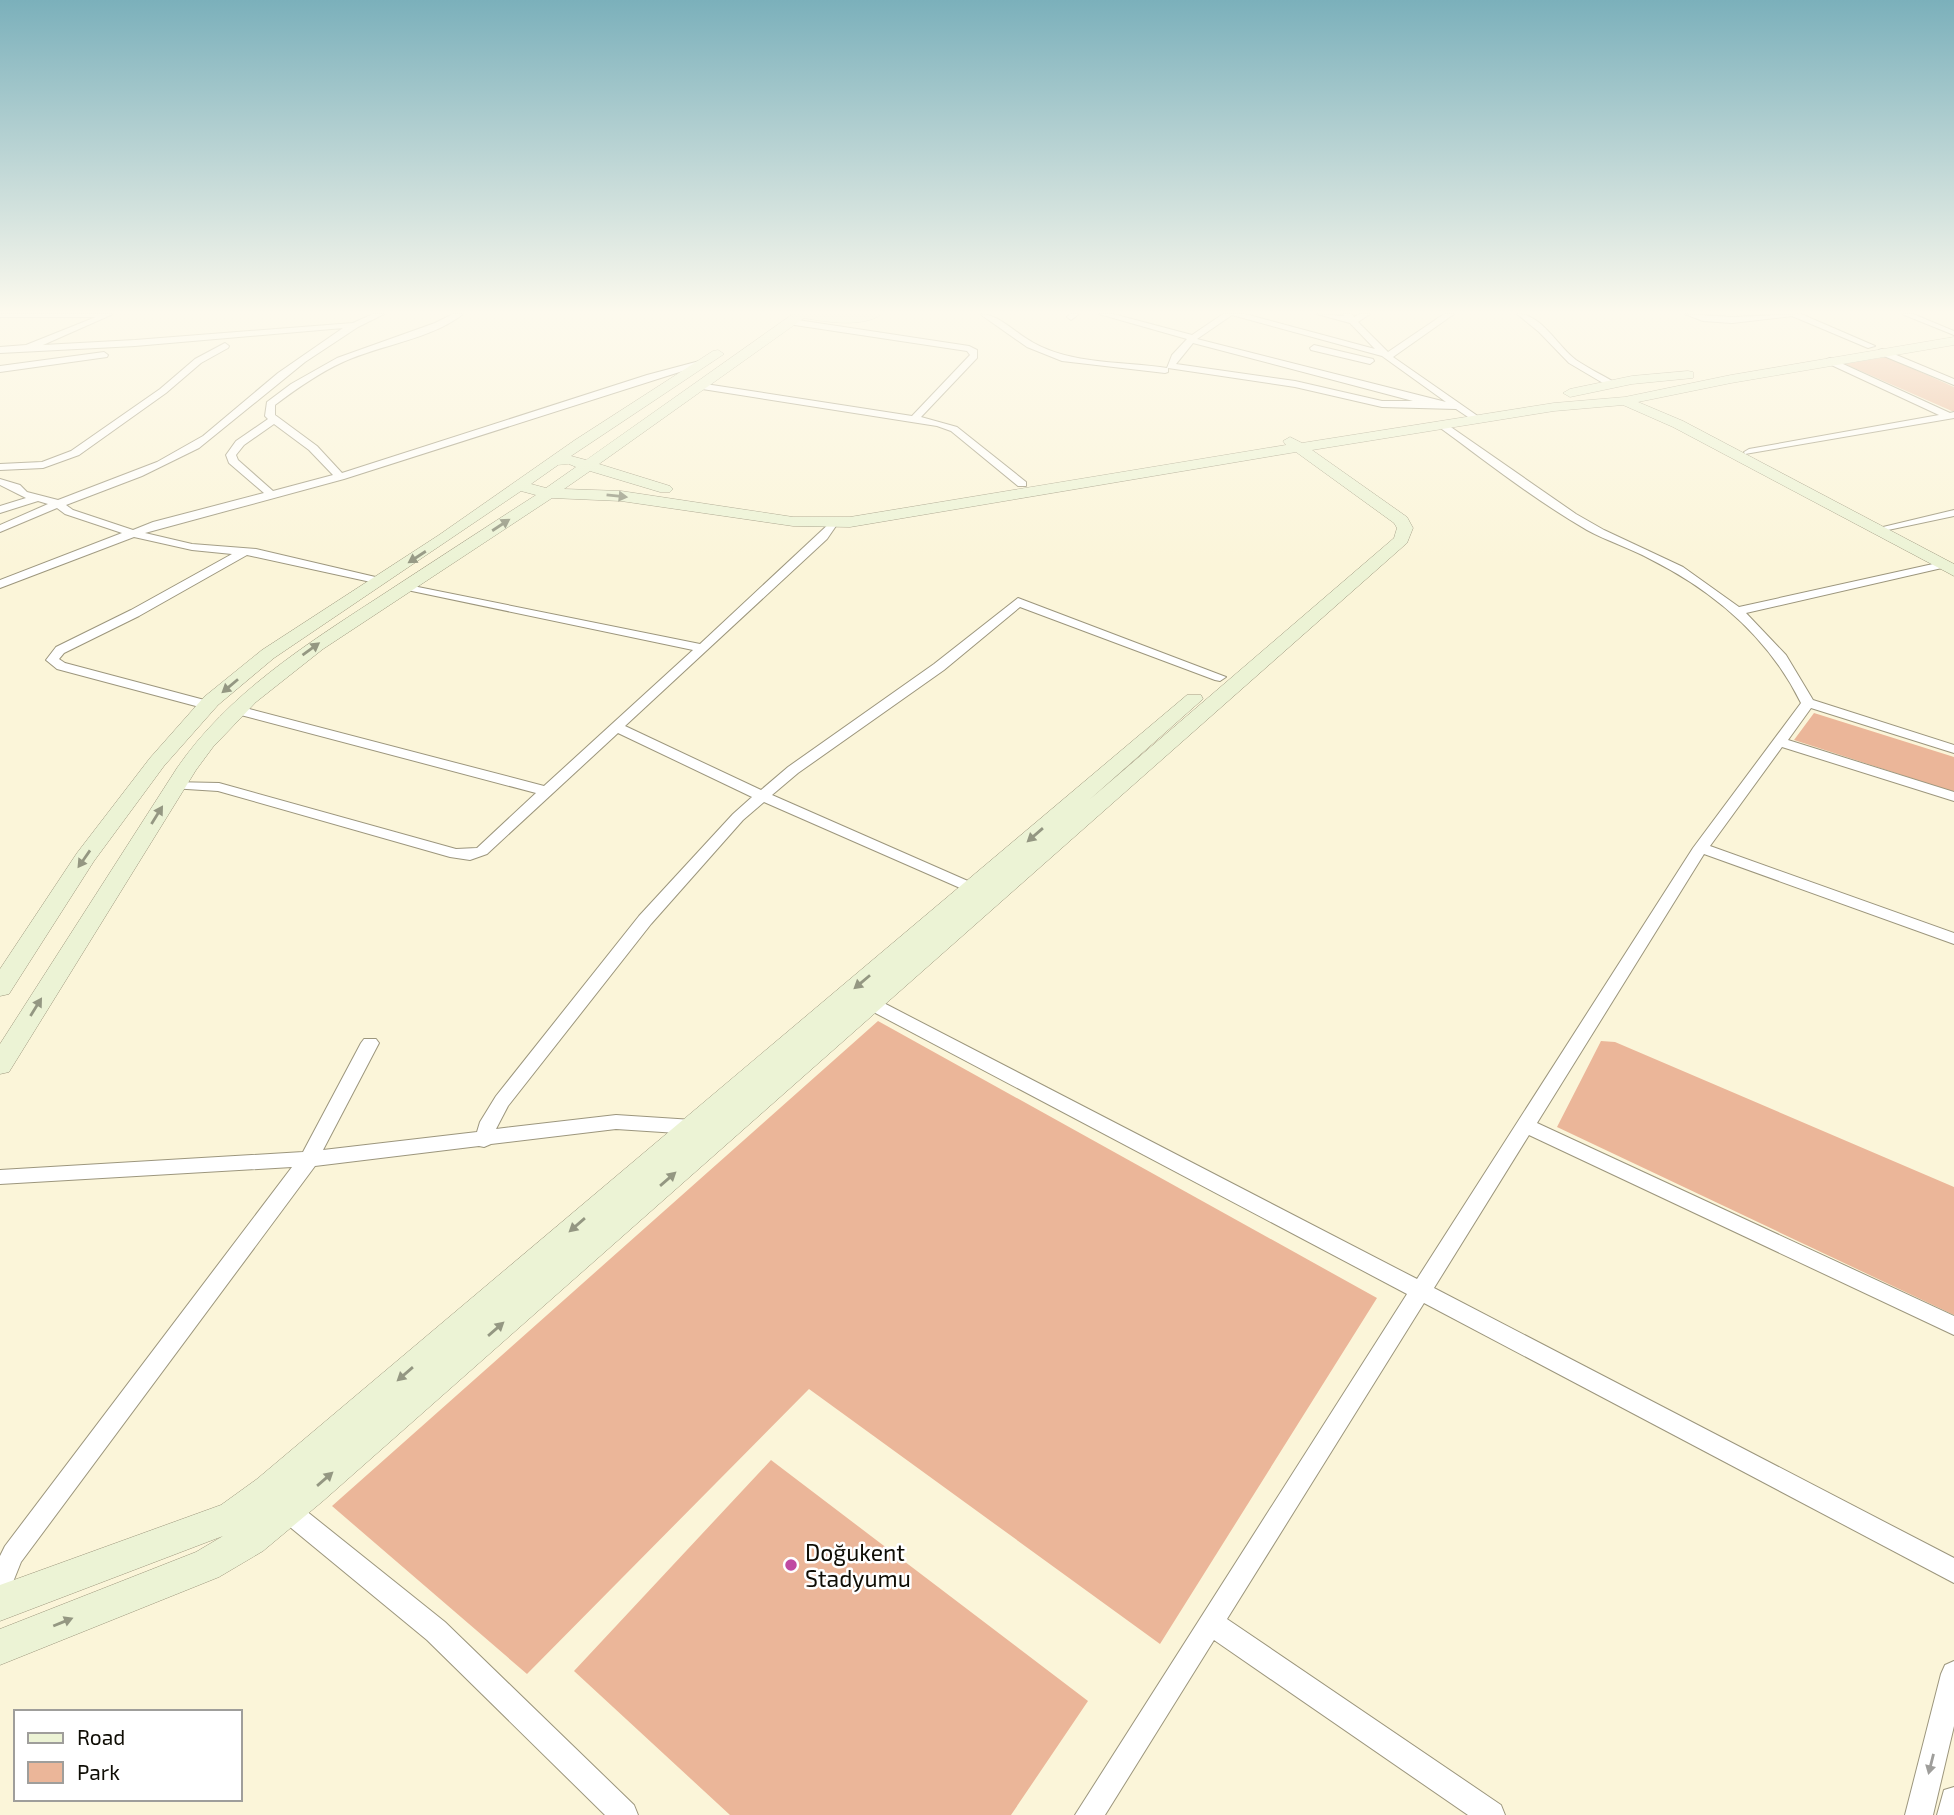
<svg xmlns="http://www.w3.org/2000/svg" width="1954" height="1815" font-family="'Exo 2',sans-serif">
	<rect width="100%" height="100%" fill="#fbf5d9"/>
	<path fill="#ebb699" d="M 1887,357 L 1954,387 L 1954,412 L 1845,364 Z
		M 1814,713 L 1954,757 L 1954,792 L 1794,740 Z
		M 878,1021 L 1377,1298 L 1160,1644 L 809,1389 L 527,1674 L 332,1506 Z
		M 1601,1041 L 1615,1042 L 1954,1187 L 1954,1315 L 1557,1127 Z
		M 771,1460 L 1088,1701 L 1011,1815 L 730,1815 L 574,1671 Z"/>
	<g fill="none" stroke-linecap="round" stroke-linejoin="round">
		<g stroke="#9c967d" stroke-width="2">
			<path id="street" d="M 0,314 L 113,314 L 43,345 L 135,340 L 353,323 L 373,314 L 384,314 L 358,327 L 305,362 L 199,448 L 142,476 L 66,505 L 73,510 L 133,530 L 153,522 L 264,493 L 229,463 L 226,455 L 236,441 L 268,419 L 265,416 L 267,402 L 291,384 L 337,358 L 435,323 L 453,314 L 463,314 C 432,339 380,345 343,362 C 319,373 296,389 275,405 L 275,415 L 317,446 L 342,473 L 647,375 L 707,359 L 711,362 L 344,479 L 145,533 L 192,544 L 256,549 L 384,579 L 386,581 L 380,584 L 247,555 L 139,616 L 64,653 L 59,659 L 65,663 L 212,702 L 214,705 L 207,709 L 57,669 L 46,660 L 56,647 L 131,610 L 232,554 L 192,550 L 134,537 L 0,588 L 0,580 L 122,533 L 65,514 L 57,508 L 0,532 L 0,525 L 48,504 L 38,501 L 0,513 L 0,506 L 26,498 L 0,485 L 0,479 L 20,485 L 27,492 L 58,500 L 157,462 L 203,436 L 278,373 L 343,328 L 135,346 L 0,353 L 0,347 L 26,345 L 96,317 L 0,317 ZM 274,424 L 309,450 L 333,475 L 273,491 L 238,460 L 236,455 L 244,445 Z
				M 980,314 C 999,314 1015,333 1032,342 C 1072,365 1122,361 1167,368 L 1172,355 L 1187,339 L 1099,314 L 1113,314 L 1192,335 L 1223,314 L 1245,314 L 1375,349 L 1350,323 L 1317,314 L 1344,316 L 1342,314 L 1351,314 L 1354,317 L 1360,314 L 1370,314 L 1358,322 L 1388,352 L 1444,314 L 1454,314 L 1393,357 L 1482,419 L 1474,421 L 1456,409 L 1382,407 L 1295,387 L 1168,368 L 1168,372 L 1165,373 L 1062,361 L 1027,347 ZM 1232,315 L 1382,356 L 1446,402 L 1197,339 ZM 1193,343 L 1413,401 L 1382,401 L 1295,381 L 1176,364 Z
				M 1070,314 L 1079,314 L 1071,320 L 1067,317 Z
				M 1517,314 C 1542,314 1557,346 1576,360 C 1588,368 1602,375 1614,382 L 1614,386 L 1608,386 L 1569,363 L 1539,332 Z
				M 1685,314 L 1732,317 L 1801,314 L 1875,346 L 1868,348 L 1792,316 L 1732,323 L 1703,321 Z
				M 1902,314 L 1913,314 L 1954,331 L 1954,335 Z
				M 791,319 L 969,346 L 977,350 L 977,358 L 921,417 L 957,427 L 1026,482 L 1026,486 L 1018,486 L 951,431 L 937,426 L 696,388 L 694,386 L 699,383 L 912,416 L 970,355 L 967,351 L 788,324 L 787,322 Z
				M 225,343 L 229,346 L 228,348 L 201,363 L 166,393 L 79,455 L 43,468 L 0,470 L 0,464 L 42,462 L 71,451 L 160,389 L 195,359 Z
				M 1314,345 L 1373,359 L 1374,361 L 1370,364 L 1311,350 L 1310,348 Z
				M 1882,349 L 1954,379 L 1954,385 L 1879,354 L 1879,350 Z
				M 104,352 L 108,355 L 107,357 L 0,372 L 0,366 Z
				M 1830,358 L 1950,413 L 1954,412 L 1954,418 L 1745,454 L 1744,452 L 1749,449 L 1939,415 L 1827,363 L 1827,359 Z
				M 1439,423 L 1445,423 L 1576,514 L 1604,530 L 1683,567 L 1739,607 L 1942,562 L 1948,565 L 1942,568 L 1746,613 L 1786,655 L 1813,700 L 1954,745 L 1954,753 L 1811,708 L 1788,740 L 1954,792 L 1954,801 L 1782,747 L 1710,846 L 1954,933 L 1954,944 L 1704,854 L 1537,1123 L 1954,1316 L 1954,1335 L 1529,1135 L 1434,1288 L 1954,1558 L 1954,1583 L 1424,1303 L 1227,1619 L 1501,1805 L 1505,1815 L 1468,1815 L 1214,1640 L 1105,1815 L 1075,1815 L 1407,1294 L 864,1007 L 862,1003 L 864,999 L 876,999 L 1417,1279 L 1693,848 L 1801,703 C 1769,638 1714,591 1650,559 C 1630,548 1607,541 1587,530 C 1535,500 1487,462 1439,427 Z
				M 1954,510 L 1954,516 L 1888,530 L 1883,527 Z
				M 833,520 L 838,523 L 827,539 L 625,726 L 761,790 L 788,767 L 934,664 L 1018,598 L 1226,677 L 1220,681 L 1215,680 L 1020,607 L 944,670 L 798,773 L 772,795 L 977,885 L 980,888 L 977,891 L 967,891 L 764,802 L 743,820 L 651,924 L 508,1106 L 496,1129 L 616,1115 L 693,1120 L 700,1122 L 702,1127 L 700,1132 L 693,1134 L 616,1129 L 491,1144 L 484,1147 L 479,1146 L 315,1166 L 21,1562 L 9,1592 L 0,1596 L 0,1556 L 5,1546 L 292,1167 L 0,1184 L 0,1170 L 303,1152 L 361,1043 L 364,1039 L 376,1039 L 379,1043 L 323,1150 L 477,1132 L 480,1122 L 496,1096 L 639,916 L 733,814 L 752,797 L 618,733 L 487,854 L 470,860 L 450,857 L 218,791 L 171,788 L 169,785 L 171,782 L 219,783 L 456,849 L 477,848 L 536,793 L 233,713 L 231,710 L 238,706 L 544,786 L 693,650 L 407,590 L 403,588 L 403,584 L 700,644 Z
				M 287,1499 L 295,1502 L 445,1622 L 634,1805 L 638,1815 L 605,1815 L 427,1640 L 279,1518 L 275,1510 L 279,1502 Z
				M 1954,1661 L 1954,1726 L 1933,1815 L 1905,1815 L 1941,1674 L 1945,1665 Z
				M 1954,1787 L 1954,1815 L 1937,1815 L 1944,1790 Z"/>
		</g>
		<g stroke="#9c967d" stroke-width="1">
			<path id="secondary" d="M 793,314 L 882,314 C 863,328 826,322 804,318 L 599,464 L 670,486 L 673,489 L 670,492 L 660,492 L 590,471 L 564,489 L 621,491 L 793,517 L 850,517 L 1286,445 L 1283,441 L 1290,437 L 1302,443 L 1554,403 L 1625,397 L 1731,375 L 1954,337 L 1954,345 L 1731,383 L 1638,402 L 1683,421 L 1954,564 L 1954,576 L 1673,427 L 1623,405 L 1554,411 L 1312,450 L 1407,517 L 1413,528 L 1407,543 L 323,1501 L 263,1551 L 219,1577 L 0,1665 L 0,1629 L 196,1552 L 223,1536 L 0,1621 L 0,1585 L 221,1505 L 257,1479 L 1187,695 L 1201,695 L 1203,699 L 1089,800 L 1394,538 L 1397,528 L 1394,523 L 1296,452 L 850,527 L 793,526 L 621,501 L 552,498 L 323,649 L 256,702 L 213,747 L 196,770 L 9,1072 L 0,1074 L 0,1044 L 177,768 C 228,694 305,645 379,597 C 431,563 483,529 536,495 L 521,491 L 274,658 L 218,705 L 164,766 L 94,861 L 9,994 L 0,996 L 0,969 L 77,853 L 150,758 L 204,697 L 262,650 L 439,535 L 575,440 L 713,351 L 718,350 L 724,354 L 571,456 L 586,460 ZM 569,464 L 576,467 L 546,488 L 531,484 L 558,465 Z
				M 1688,371 L 1693,372 L 1693,378 L 1632,384 L 1570,397 L 1563,393 L 1570,389 L 1632,376 Z"/>
		</g>
		<use href="#street" fill="#fff" fill-rule="evenodd"/>
		<use href="#secondary" fill="#ecf3d5" fill-rule="evenodd"/>
	</g>
	<defs><path id="oneway-solid" d="M-6-.8H1V-3.2L6.5 0L1 3.2V.8H-6Z" transform="scale(1.75)"/></defs>
	<g fill="#949782">
		<use href="#oneway-solid" transform="translate(617 496) rotate(6)"/>
		<use href="#oneway-solid" transform="translate(501 525) rotate(-33)"/>
		<use href="#oneway-solid" transform="translate(417 557) rotate(147)"/>
		<use href="#oneway-solid" transform="translate(311 649) rotate(-36)"/>
		<use href="#oneway-solid" transform="translate(230 686) rotate(140)"/>
		<use href="#oneway-solid" transform="translate(157 815) rotate(-58)"/>
		<use href="#oneway-solid" transform="translate(1035 835) rotate(139)"/>
		<use href="#oneway-solid" transform="translate(84 859) rotate(125)"/>
		<use href="#oneway-solid" transform="translate(862 982) rotate(140)"/>
		<use href="#oneway-solid" transform="translate(36 1007) rotate(-58)"/>
		<use href="#oneway-solid" transform="translate(668 1179) rotate(-41)"/>
		<use href="#oneway-solid" transform="translate(577 1225) rotate(139)"/>
		<use href="#oneway-solid" transform="translate(496 1329) rotate(-41)"/>
		<use href="#oneway-solid" transform="translate(405 1374) rotate(139)"/>
		<use href="#oneway-solid" transform="translate(325 1479) rotate(-41)"/>
		<use href="#oneway-solid" transform="translate(63 1622) rotate(-22)"/>
	</g>
	<use fill="#9f9e9b" href="#oneway-solid" transform="translate(1931 1764) rotate(104)"/>
	<linearGradient id="sky" x2="0" y2="1"><stop stop-color="#7bb0bb"/><stop offset="0.55" stop-color="#fdfaee"/><stop offset="1" stop-color="#fdfaee" stop-opacity="0"/></linearGradient>
	<rect width="1954" height="568" fill="url(#sky)"/>
	<circle fill="#c04aa2" stroke="#fff" stroke-width="2.5" cx="791" cy="1565" r="7"/>
	<g text-anchor="middle" dominant-baseline="central" stroke-width="5" stroke-linejoin="round" paint-order="stroke">
		<g font-size="23" fill="#0f0d05" stroke="#fff" text-anchor="start">
			<text x="805" y="1552">Doğukent<tspan x="805" dy="26">Stadyumu</tspan></text>
		</g>
	</g>
	<rect x="14" y="1710" width="228" height="91" fill="#ffffff" stroke="#9f9e9b" stroke-width="2"/>
	<rect x="28" y="1733" width="35" height="10" fill="#ecf3d5" stroke="#9f9e9b" stroke-width="2"/>
	<text x="77" y="1745" font-size="21" fill="#0f0d05">Road</text>
	<rect x="28" y="1762" width="35" height="21" fill="#ebb699" stroke="#9f9e9b" stroke-width="2"/>
	<text x="77" y="1780" font-size="21" fill="#0f0d05">Park</text>
</svg>
